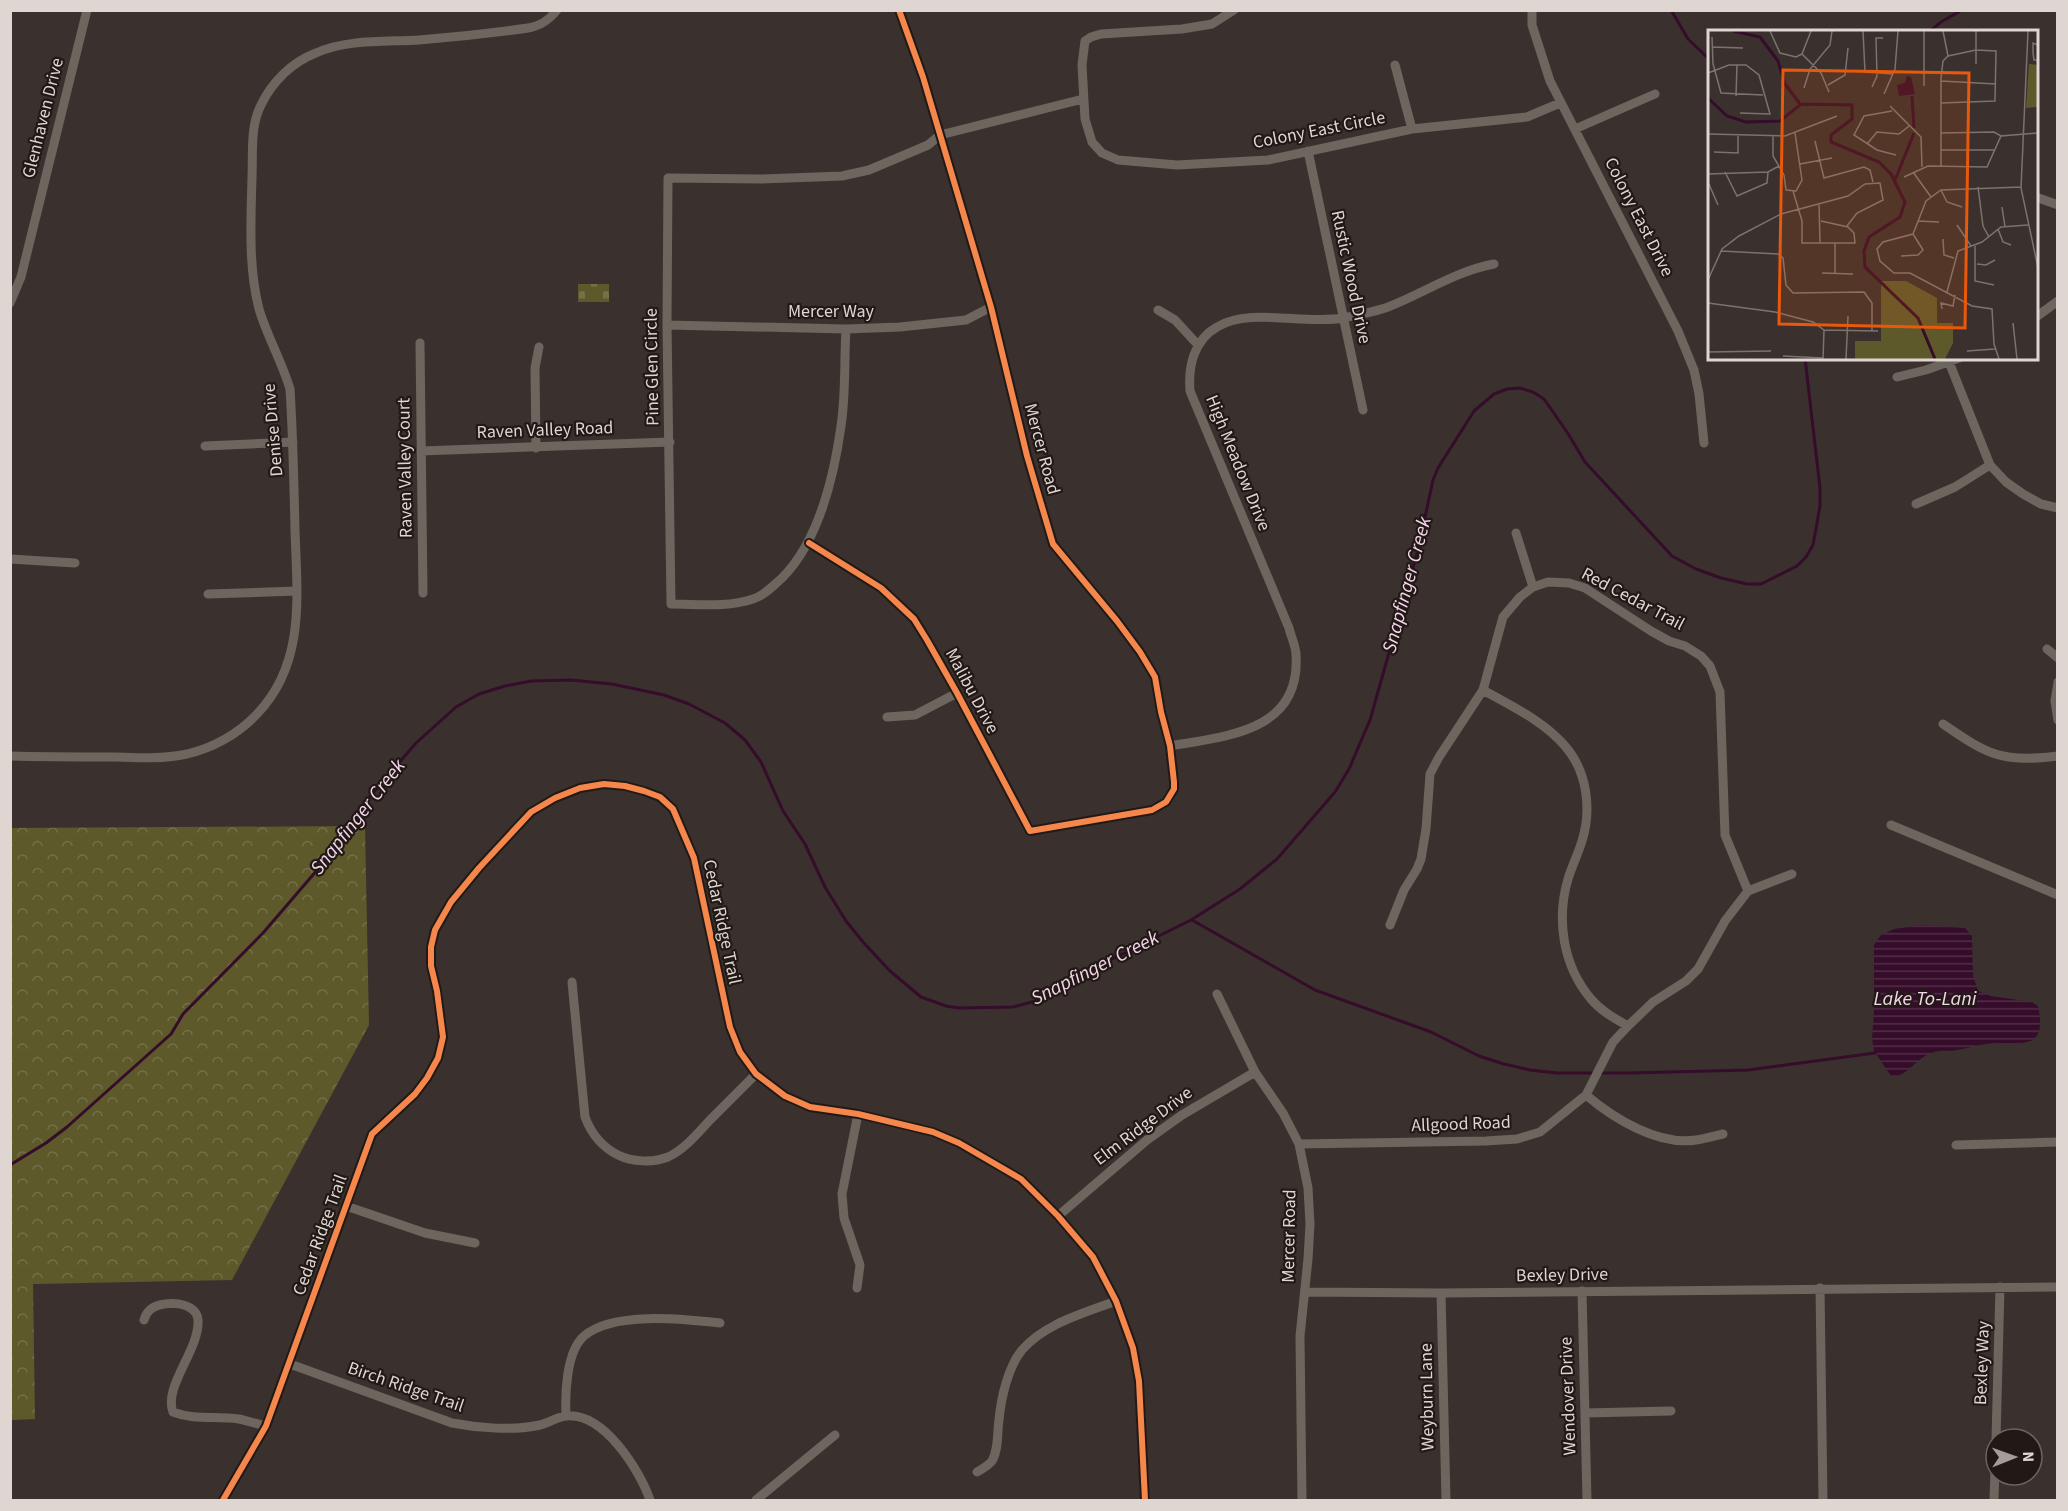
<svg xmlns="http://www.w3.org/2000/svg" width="2068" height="1511" font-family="'Source Sans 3',sans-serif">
	<defs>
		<pattern id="forest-crowns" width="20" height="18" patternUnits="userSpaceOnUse" patternTransform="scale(1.5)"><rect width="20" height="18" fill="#5d592b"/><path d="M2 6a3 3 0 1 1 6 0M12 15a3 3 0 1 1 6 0" fill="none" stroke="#747049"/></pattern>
		<pattern id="cemetery-stones" width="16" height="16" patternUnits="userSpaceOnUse" patternTransform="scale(1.5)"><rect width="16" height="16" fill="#5d592b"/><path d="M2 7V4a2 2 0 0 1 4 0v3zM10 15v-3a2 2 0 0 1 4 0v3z" fill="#747049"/></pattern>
		<pattern id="water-rules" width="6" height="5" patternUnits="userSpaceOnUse" patternTransform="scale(1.5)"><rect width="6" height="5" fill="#350c2a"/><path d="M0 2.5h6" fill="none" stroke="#522e48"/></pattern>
	</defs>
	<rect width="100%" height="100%" fill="#3a312e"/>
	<path fill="url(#forest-crowns)" d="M 365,826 L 369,1025 L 232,1280 L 33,1284 L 35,1419 L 11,1420 L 11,828 Z"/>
	<path fill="url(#cemetery-stones)" d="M 578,284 L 609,284 L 609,302 L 578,302 Z"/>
	<path fill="url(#water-rules)" d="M 1922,925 L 1965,928 L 1972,936 L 1973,975 L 1978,991 L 1991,996 L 2032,1002 L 2038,1006 C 2047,1050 2025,1042 1994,1043 C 1982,1044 1969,1048 1957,1050 C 1951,1052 1945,1050 1939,1051 C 1916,1054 1908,1079 1891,1076 L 1874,1051 L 1872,1038 L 1874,1011 L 1874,945 L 1881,935 L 1894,929 Z"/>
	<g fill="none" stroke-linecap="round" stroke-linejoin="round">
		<path stroke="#350c2a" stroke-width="3" d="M 1671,10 L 1688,39 L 1710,60
			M 1929,32 L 1941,22 L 1962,10
			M 1192,920 L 1315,990 L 1431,1032 L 1479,1056 L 1504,1064 L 1530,1070 L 1557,1073 L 1630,1073 L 1748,1070 L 1875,1053
			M 10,1165 L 46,1143 L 67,1127 L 171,1034 L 183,1014 L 263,933 L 318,869 L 355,822 L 361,807 L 416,743 L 456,707 L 479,694 L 505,686 L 531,681 L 571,680 L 612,684 L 664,695 L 689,704 L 725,723 L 745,740 L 761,762 L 783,811 L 805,844 L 825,887 L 846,921 L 863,942 L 890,971 L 921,997 L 946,1006 L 959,1008 L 1013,1007 L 1039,1000 L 1098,966 L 1191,920 L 1240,889 L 1277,859 L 1335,792 L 1349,769 L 1370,720 L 1418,550 L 1433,480 L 1438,468 L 1474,411 L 1494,394 L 1507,389 L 1520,388 L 1533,392 L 1544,399 L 1567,432 L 1585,462 L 1672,556 L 1696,569 L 1721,578 L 1747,584 L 1761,584 L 1797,566 L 1806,557 L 1813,545 L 1820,506 L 1820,488 L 1805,358"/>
		<path stroke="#6c665e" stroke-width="9" d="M 1234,10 L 1212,24 L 1182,29 L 1101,34 L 1091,37 L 1085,41 L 1082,65 L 1085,119 L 1092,142 L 1102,153 L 1118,160 L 1177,165 L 1268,160 L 1412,129 L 1527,117 L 1560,103
			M 1532,10 L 1532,25 L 1550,81 L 1678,331 L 1694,370 L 1699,394 L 1704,443
			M 1395,65 L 1412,129
			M 1575,129 L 1655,94
			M 1308,151 L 1363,410
			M 2036,197 L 2058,205
			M 10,303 L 21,277 L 87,10
			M 1158,310 L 1175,320 L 1198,345
			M 2036,317 L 2058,301
			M 667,325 L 846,329 L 900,327 L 966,320 L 991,307
			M 846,329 C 844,361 846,394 841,426 C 834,476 819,541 782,578 C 773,586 765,595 753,599 C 727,608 697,604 671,604 L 667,325 L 668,178 L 761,179 L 842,176 L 869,170 L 928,145 L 940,135 L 1083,99
			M 420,343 L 423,593
			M 1949,362 L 1990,465 L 2006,482 L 2023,494 L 2041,504 L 2058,508
			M 1897,377 L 1926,370 L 1959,358
			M 205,446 L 293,442
			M 536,448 L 535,368 L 539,347
			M 421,451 L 670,442
			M 1916,504 L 1955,487 L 1990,465
			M 1516,533 L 1533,587
			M 809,543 L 881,588 L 914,619 L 927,640 L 957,693 L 1030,831 L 1152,810 L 1166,802 L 1174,789 L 1174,782 L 1170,746 L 1161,712 L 1155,677 L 1140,652 L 1117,621 L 1053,544 L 1027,456 L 991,307 L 923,77 L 899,10
			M 10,559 L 75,563
			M 208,594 L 297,591
			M 2047,649 L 2058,658
			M 2058,682 L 2055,701 L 2058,720
			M 1483,690 C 1511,706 1544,721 1565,746 C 1587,771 1592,809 1582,841 C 1578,854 1572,866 1568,879 C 1556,920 1563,966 1591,999 C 1601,1011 1614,1018 1628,1026
			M 887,717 L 915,715 L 957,693
			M 1943,724 C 1988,755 2002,763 2058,756
			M 1170,746 C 1226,736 1301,732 1296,655 C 1296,646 1291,637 1289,628 L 1190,391 C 1188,366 1194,340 1217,327 C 1250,307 1304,325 1343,318 C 1358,315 1374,312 1388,307 C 1424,293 1456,271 1494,264
			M 10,756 C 45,757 80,757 115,757 C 138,758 164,759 187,754 C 215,747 237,735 257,714 C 306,663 297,596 295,530 C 294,483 293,436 290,389 C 282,362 267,336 259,309 C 248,266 251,220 252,177 C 253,154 250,126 261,105 C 272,82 292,62 316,53 C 347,39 386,42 419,40 C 456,37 492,33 528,28 C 541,26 549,20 557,10
			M 1891,825 L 2058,895
			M 1390,925 L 1404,890 L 1417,869 L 1421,859 L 1426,829 L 1430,774 L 1439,757 L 1483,690 L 1503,617 L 1520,597 L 1533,587 L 1548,582 L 1569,583 L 1585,588 L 1651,631 L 1669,641 L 1685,646 L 1701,656 L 1710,666 L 1720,692 L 1725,835 L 1748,891
			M 572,982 L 585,1117 C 591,1133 602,1147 618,1155 C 632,1162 653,1163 668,1157 C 685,1149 698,1133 710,1120 C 725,1105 741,1089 756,1074
			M 1217,994 L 1255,1072 L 1283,1113 L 1299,1144 L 1308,1188 L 1310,1224 L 1308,1259 L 1300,1336 L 1302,1500
			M 1586,1095 C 1613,1118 1658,1146 1696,1140 C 1705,1139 1714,1136 1723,1134
			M 1299,1144 L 1486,1141 L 1517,1139 L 1540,1132 L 1586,1095 L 1613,1042 L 1628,1026 L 1653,1002 L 1686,981 L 1698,969 L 1725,921 L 1748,891 L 1792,874
			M 1956,1145 L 2058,1142
			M 346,1206 L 425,1233 L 475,1243
			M 1058,1216 L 1147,1140 L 1182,1115 L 1255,1072
			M 857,1288 L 860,1265 L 844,1218 L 842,1194 L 858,1114
			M 1820,1288 L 1823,1500
			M 1582,1291 L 1587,1500
			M 1305,1292 L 1441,1293 L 2058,1287
			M 1441,1293 L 1446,1500
			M 144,1320 C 145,1317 146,1314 148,1312 C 158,1299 197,1300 198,1320 C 200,1349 163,1387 173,1412 C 196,1421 216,1415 239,1419 C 248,1421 257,1424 266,1426
			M 290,1364 L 452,1423 C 478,1428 513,1431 540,1425 C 549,1423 557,1417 566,1416 C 604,1412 640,1471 650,1500
			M 1585,1413 L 1671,1411
			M 566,1416 C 565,1394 566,1352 584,1336 C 613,1311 683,1319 720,1323
			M 1996,1439 L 2000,1287
			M 977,1472 C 982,1469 988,1466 992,1461 C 999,1449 997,1432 999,1420 C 1001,1398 1008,1367 1022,1350 C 1045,1323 1085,1313 1116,1301
			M 223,1500 L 266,1426 L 372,1134 L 415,1094 L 427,1078 L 438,1058 L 443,1037 L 437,991 L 431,966 L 431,947 L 435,930 L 451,902 L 479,868 L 531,812 L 555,798 L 580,788 L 604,784 L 625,786 L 644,791 L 660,797 L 673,809 L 694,858 L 730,1027 L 740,1052 L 756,1074 L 785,1096 L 810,1107 L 858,1114 L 933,1132 L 959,1143 L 1021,1179 L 1058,1216 L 1093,1257 L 1116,1301 L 1133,1348 L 1139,1381 L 1145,1500
			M 756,1500 L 835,1435
			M 1994,1500 L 1996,1439"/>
		<g stroke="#201916" stroke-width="10">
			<path id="cycleway" d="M 809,543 L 881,588 L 914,619 L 927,640 L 957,693 L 1030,831 L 1152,810 L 1166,802 L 1174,789 L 1174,782 L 1170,746 L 1161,712 L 1155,677 L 1140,652 L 1117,621 L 1053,544 L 1027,456 L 991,307 L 923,77 L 899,10
				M 223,1500 L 266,1426 L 372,1134 L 415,1094 L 427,1078 L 438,1058 L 443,1037 L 437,991 L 431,966 L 431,947 L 435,930 L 451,902 L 479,868 L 531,812 L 555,798 L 580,788 L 604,784 L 625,786 L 644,791 L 660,797 L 673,809 L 694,858 L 730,1027 L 740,1052 L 756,1074 L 785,1096 L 810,1107 L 858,1114 L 933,1132 L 959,1143 L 1021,1179 L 1058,1216 L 1093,1257 L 1116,1301 L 1133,1348 L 1139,1381 L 1145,1500"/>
		</g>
		<use href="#cycleway" stroke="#f5874c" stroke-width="6"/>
	</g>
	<g text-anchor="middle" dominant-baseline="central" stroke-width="4.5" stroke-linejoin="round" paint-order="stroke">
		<g font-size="18" fill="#dfd5d1" stroke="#201916">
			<text transform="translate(43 118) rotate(-76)">Glenhaven Drive</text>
			<text transform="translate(1319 130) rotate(-11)">Colony East Circle</text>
			<text transform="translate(1639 217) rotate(63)">Colony East Drive</text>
			<text transform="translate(1351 277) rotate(78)">Rustic Wood Drive</text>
			<text x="831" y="311">Mercer Way</text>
			<text transform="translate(652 367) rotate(-91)">Pine Glen Circle</text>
			<text transform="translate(273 430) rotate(-95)">Denise Drive</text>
			<text transform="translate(545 430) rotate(-2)">Raven Valley Road</text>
			<text transform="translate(1042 449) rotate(75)">Mercer Road</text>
			<text transform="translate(1238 463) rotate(68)">High Meadow Drive</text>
			<text transform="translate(405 468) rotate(-91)">Raven Valley Court</text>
			<text transform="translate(1633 599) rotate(28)">Red Cedar Trail</text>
			<text transform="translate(972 691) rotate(62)">Malibu Drive</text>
			<text transform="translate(722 922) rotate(78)">Cedar Ridge Trail</text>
			<text transform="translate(1461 1124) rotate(-2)">Allgood Road</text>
			<text transform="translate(1143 1126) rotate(-37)">Elm Ridge Drive</text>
			<text transform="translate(320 1235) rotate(-70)">Cedar Ridge Trail</text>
			<text transform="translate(1289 1236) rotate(-89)">Mercer Road</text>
			<text transform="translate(1562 1275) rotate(-1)">Bexley Drive</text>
			<text transform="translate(1982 1363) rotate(-88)">Bexley Way</text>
			<text transform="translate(406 1387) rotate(19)">Birch Ridge Trail</text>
			<text transform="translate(1568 1396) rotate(-92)">Wendover Drive</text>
			<text transform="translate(1427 1397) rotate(-91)">Weyburn Lane</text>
		</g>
		<g font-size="20" font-style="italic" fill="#f5d5e9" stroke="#201916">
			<text transform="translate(1407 585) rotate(-75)">Snapfinger Creek</text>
			<text transform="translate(358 817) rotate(-52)">Snapfinger Creek</text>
			<text transform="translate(1095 968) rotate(-27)">Snapfinger Creek</text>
			<text x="1925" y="999">Lake To-Lani</text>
		</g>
	</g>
	<g transform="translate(1708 30)">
		<rect width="330" height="330" fill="#3a312e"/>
		<path d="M 321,34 L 330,35 L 330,77 L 318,78 ZM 173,251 L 198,251 L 229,268 L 229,293 L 245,293 L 245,313 L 237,329 L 147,329 L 147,311 L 173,311 Z" fill="#5d592b"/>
		<path d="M 199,46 L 203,47 L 207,64 L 191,66 L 189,55 L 197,53 Z" fill="#350c2a"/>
		<path fill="none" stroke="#350c2a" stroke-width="3" d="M 25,1 L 52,7 L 70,31 L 77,54 L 92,74 L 144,75 L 144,89 L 123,105 L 123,112 L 171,132 L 183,144 L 197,172 L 192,187 L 161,207 L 156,221 L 157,237 L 210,288 L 227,329M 204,66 L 206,98M 0,68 L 19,86 L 38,92 L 72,91 L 92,75M 187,150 L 206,103"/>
		<path fill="none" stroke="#7c736f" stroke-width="1.5" d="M 62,1 L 72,23 L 88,27 L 94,24M 155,1 L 157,42 L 185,44M 235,1 L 240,26M 320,1 L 313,158 L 330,238M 4,7 L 5,34 L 13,63 L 55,65M 330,15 L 325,13 L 325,23 L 326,30 L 330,30M 5,17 L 35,18M 94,24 L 113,43 L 121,62M 94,24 L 103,1M 268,34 L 268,1M 0,43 L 21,35 L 38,35 L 51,45 L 62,84 L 32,83M 233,51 L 288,54M 120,55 L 137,45 L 140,18M 216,56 L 216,1M 164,57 L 169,46 L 168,8 L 175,8M 96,58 L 102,39 L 122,15 L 124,1M 176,64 L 187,39 L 190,1M 28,66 L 29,35M 182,76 L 213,107 L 214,137M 184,81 L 156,86 L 146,105 L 169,120 L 188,125M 233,103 L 286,102 L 293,106M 0,104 L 77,106 L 129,86M 65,106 L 65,126 L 76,145 L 78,160 L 88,161 L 94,150 L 87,103M 107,111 L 116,148 L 156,137 L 162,140 L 165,152M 159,114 L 169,102 L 191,104 L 201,96M 233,120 L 286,120M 6,122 L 30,123 L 30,106M 92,134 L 124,128M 233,137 L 233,48 L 235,31 L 240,26 L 268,20 L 288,21 L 287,71 L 233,73M 17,142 L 29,166 L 59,153 L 60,142M 205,142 L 223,167M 0,144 L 60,142 L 71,136M 196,147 L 220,136 L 279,137 L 293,106 L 330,103M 0,152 L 10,175M 270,157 L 275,196 L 281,207M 233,160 L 239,172 L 254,177M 85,161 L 94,191 L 94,213 L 147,213 L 146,203 L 140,197 L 113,191M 111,173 L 112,213M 294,177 L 297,197M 210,191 L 231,192M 249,195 L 263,216M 290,199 L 295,212 L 303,215M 235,209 L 236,225 L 246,228M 127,213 L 127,244M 267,216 L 267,251 L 286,255M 13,221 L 70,224 L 75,228 L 78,255 L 85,263 L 156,262 L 164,273 L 164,301M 193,226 L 210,225 L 215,220 L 205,204M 269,234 L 278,235 L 287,230M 114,243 L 145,244M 0,250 L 14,219 L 31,206 L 73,184 L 140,166 L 157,154 L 172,153 L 175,170 L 149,183 L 139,196M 239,262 L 250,221 L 274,212 L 293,197 L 320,195M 0,273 L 67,282 L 105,292 L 116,300 L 170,301M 234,279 L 233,273 L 245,276 L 247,265M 305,293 L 309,329M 259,321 L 287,319M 0,322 L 63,321M 75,326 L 115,328M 115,329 L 116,300M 138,329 L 140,286M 291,329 L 286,314 L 284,279 L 264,276 L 202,243 L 186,243 L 172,231 L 169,219 L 175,212 L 205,204 L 218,171 L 233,160 L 313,157"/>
		<path fill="#e8590c" fill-opacity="0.15" stroke="#e8590c" stroke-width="3" d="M 75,40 L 261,43 L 257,298 L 71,294 Z"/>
		<rect width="330" height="330" fill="none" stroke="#dfd5d1" stroke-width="3"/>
	</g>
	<rect width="2068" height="1511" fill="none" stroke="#dfd5d1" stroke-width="24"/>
	<g transform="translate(2014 1457) rotate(89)"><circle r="28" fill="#201916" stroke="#6c6461" stroke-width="1.5"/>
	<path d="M0-4.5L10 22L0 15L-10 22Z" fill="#a59c98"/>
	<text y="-9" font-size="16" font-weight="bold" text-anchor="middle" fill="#dfd5d1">N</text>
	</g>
</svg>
